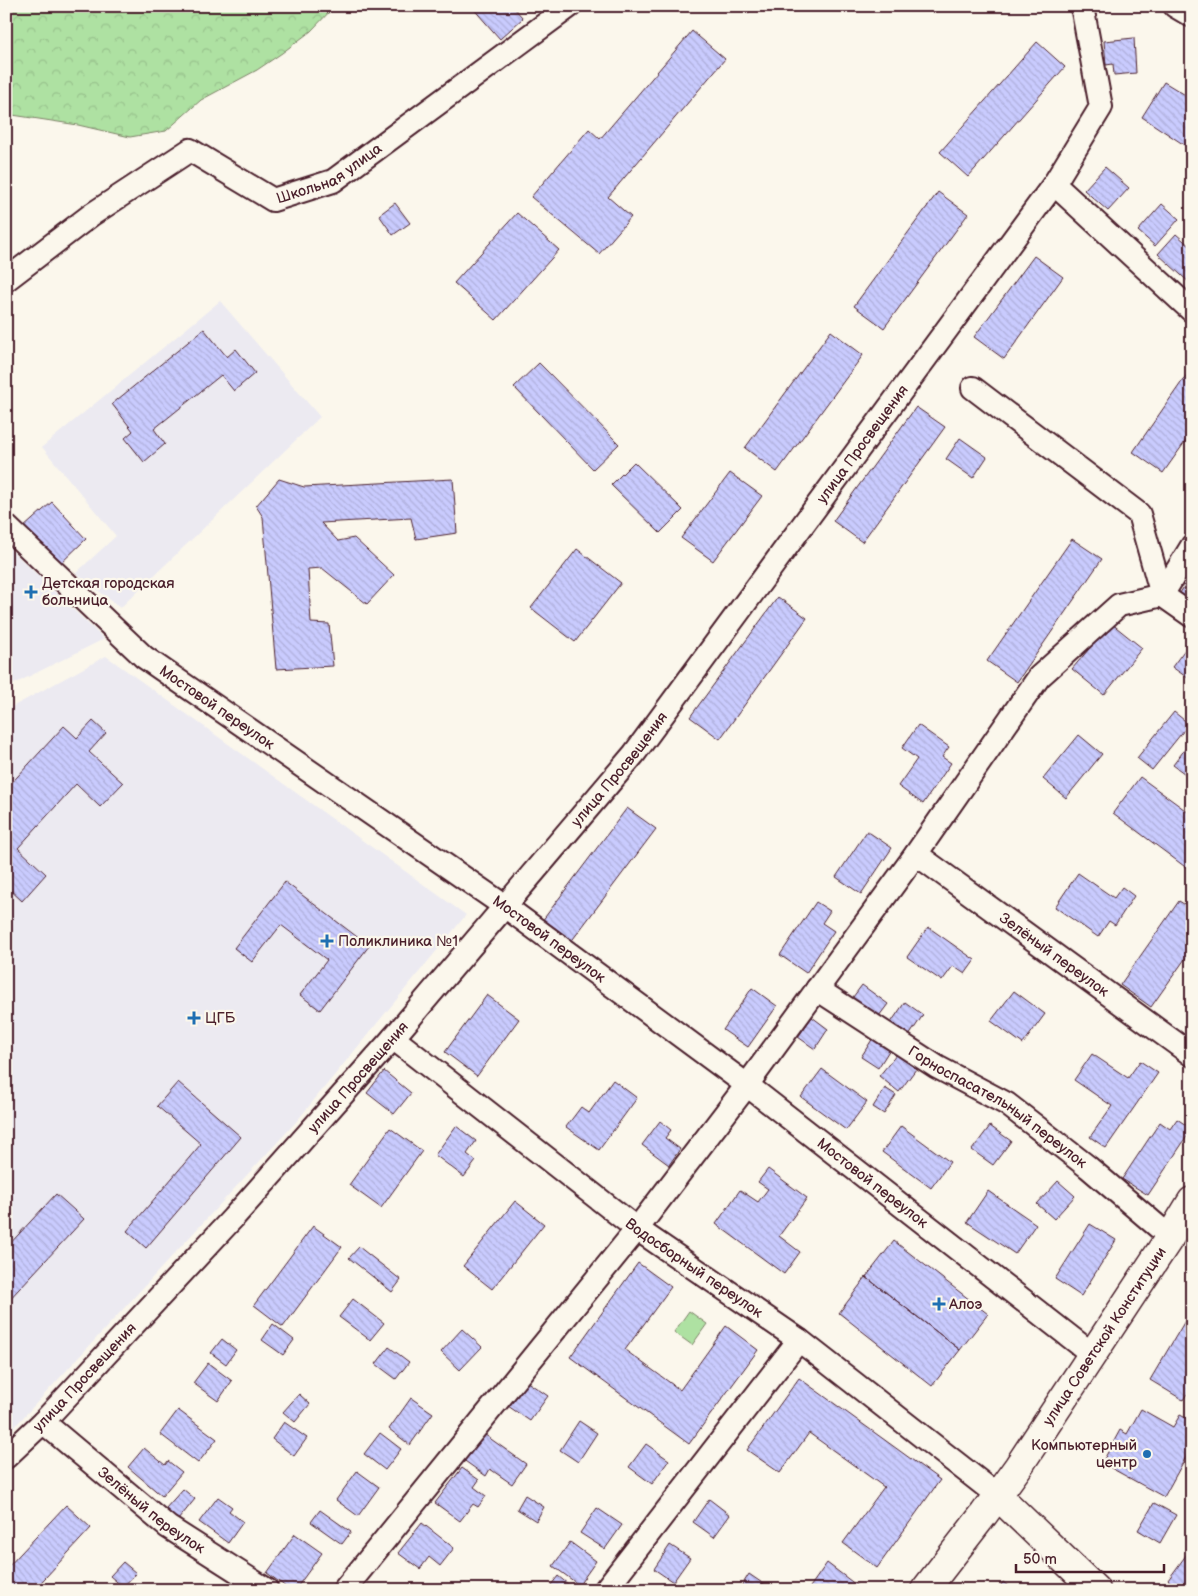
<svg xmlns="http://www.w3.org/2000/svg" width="1198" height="1596" font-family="'Balsamiq Sans',sans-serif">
	<defs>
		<pattern id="forest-crowns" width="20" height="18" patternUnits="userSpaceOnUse" patternTransform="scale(1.25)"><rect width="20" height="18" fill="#aee1a2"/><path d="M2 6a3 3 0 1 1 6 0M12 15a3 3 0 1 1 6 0" fill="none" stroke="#97c18c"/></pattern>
		<pattern id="building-back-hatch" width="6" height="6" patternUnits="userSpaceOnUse" patternTransform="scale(1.25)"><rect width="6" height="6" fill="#c9cbfe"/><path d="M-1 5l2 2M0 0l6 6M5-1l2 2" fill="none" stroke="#aeaeda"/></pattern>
	</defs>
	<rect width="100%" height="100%" fill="#fbf7ec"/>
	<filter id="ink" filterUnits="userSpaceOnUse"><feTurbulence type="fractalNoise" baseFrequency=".02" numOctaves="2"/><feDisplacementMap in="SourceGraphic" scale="10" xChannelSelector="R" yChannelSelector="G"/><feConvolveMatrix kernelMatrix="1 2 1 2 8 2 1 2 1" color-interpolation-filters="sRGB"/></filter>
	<g filter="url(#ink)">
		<path fill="#eceaf1" d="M 220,301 L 320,417 L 120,608 L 76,573 L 116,536 L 42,447 Z
			M 6,545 L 104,639 L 6,688 Z
			M 106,656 L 466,915 L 296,1122 L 6,1436 L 6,711 L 10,708 Z"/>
		<path fill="#aee1a2" stroke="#7c8066" d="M 689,1311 L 707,1324 L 692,1345 L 674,1332 Z"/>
		<path fill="url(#forest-crowns)" stroke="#7c8066" d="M 6,6 L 335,6 L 311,31 L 282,53 L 257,70 L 201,100 L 166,131 L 130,137 L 78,125 L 6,114 Z"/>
		<path fill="url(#building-back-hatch)" stroke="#4a1f2b" d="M 471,6 L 512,6 L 523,18 L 500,39 Z
			M 741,6 L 755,6 L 748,13 Z
			M 692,31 L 725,59 L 608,197 L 631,217 L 599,254 L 531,197 L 589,129 L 600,139 Z
			M 1134,38 L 1136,73 L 1114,75 L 1113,64 L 1106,65 L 1104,41 Z
			M 1037,42 L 1065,67 L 968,177 L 940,152 Z
			M 1164,82 L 1192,99 L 1192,150 L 1142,117 Z
			M 1105,167 L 1129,188 L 1108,211 L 1084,190 Z
			M 938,192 L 968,214 L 884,328 L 854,306 Z
			M 395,203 L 410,223 L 393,235 L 379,215 Z
			M 1162,204 L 1179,219 L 1155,246 L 1138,231 Z
			M 517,213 L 559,250 L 496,320 L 454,283 Z
			M 1176,234 L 1192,248 L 1192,285 L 1158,254 Z
			M 1034,256 L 1063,277 L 1004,359 L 974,337 Z
			M 204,329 L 227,357 L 236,349 L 255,373 L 234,391 L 221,375 L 154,429 L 165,444 L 144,462 L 125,438 L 133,431 L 112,404 Z
			M 831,331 L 863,355 L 777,472 L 745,448 Z
			M 539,363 L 619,444 L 593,469 L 514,387 Z
			M 1190,370 L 1192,372 L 1192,432 L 1163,473 L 1133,452 Z
			M 916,407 L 945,427 L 862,542 L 833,521 Z
			M 960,438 L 987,457 L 973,478 L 946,459 Z
			M 634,462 L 683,510 L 660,533 L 611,485 Z
			M 730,473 L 762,496 L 713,561 L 681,538 Z
			M 279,479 L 304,487 L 453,479 L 457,533 L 416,539 L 411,518 L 321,523 L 338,541 L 354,538 L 394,575 L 367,604 L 322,568 L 308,569 L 311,623 L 329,624 L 333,666 L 276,669 L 263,517 L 256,506 Z
			M 52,502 L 86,539 L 58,566 L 23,528 Z
			M 1072,539 L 1102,559 L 1017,682 L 987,661 Z
			M 577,549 L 621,583 L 575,642 L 531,608 Z
			M 1192,574 L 1192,601 L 1180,593 Z
			M 778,597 L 807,618 L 720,739 L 690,717 Z
			M 1111,623 L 1142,648 L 1104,695 L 1072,669 Z
			M 1192,640 L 1192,681 L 1172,667 Z
			M 1174,712 L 1189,724 L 1152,770 L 1137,758 Z
			M 93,721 L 106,733 L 89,752 L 123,783 L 100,807 L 76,784 L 18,848 L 46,874 L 22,901 L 6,886 L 6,789 L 64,726 L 77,738 Z
			M 918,725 L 949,747 L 942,757 L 951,763 L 923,804 L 898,786 L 917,759 L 902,748 Z
			M 1079,735 L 1102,754 L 1066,798 L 1043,779 Z
			M 1192,740 L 1192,779 L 1173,765 Z
			M 1140,777 L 1192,815 L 1192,872 L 1113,813 Z
			M 627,808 L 656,829 L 567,947 L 539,925 Z
			M 867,831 L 892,848 L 861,894 L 836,877 Z
			M 1078,873 L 1114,898 L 1122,887 L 1134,896 L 1115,925 L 1109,921 L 1098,937 L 1055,907 Z
			M 285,882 L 369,946 L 320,1010 L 300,995 L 327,960 L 281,925 L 252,962 L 234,948 Z
			M 1179,901 L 1192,909 L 1192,949 L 1151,1007 L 1120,985 Z
			M 816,902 L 830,911 L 822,923 L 834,931 L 806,973 L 780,955 Z
			M 928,927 L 975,960 L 965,974 L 953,966 L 942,981 L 907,957 Z
			M 862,985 L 888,1004 L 876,1020 L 850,1001 Z
			M 752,988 L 777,1006 L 748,1047 L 723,1030 Z
			M 1014,991 L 1045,1014 L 1023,1044 L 991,1021 Z
			M 487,995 L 519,1019 L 477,1076 L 445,1052 Z
			M 905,1002 L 923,1015 L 909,1036 L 890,1024 Z
			M 812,1017 L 828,1029 L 815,1049 L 798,1037 Z
			M 873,1038 L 890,1049 L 878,1068 L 861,1057 Z
			M 897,1054 L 916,1069 L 899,1092 L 879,1076 Z
			M 1092,1054 L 1128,1078 L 1140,1061 L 1158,1073 L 1106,1148 L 1090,1137 L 1112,1106 L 1074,1080 Z
			M 822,1069 L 867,1102 L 846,1130 L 801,1097 Z
			M 384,1071 L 411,1093 L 394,1114 L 367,1093 Z
			M 613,1080 L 637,1098 L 599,1150 L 566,1127 L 581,1107 L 589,1113 Z
			M 178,1082 L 241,1137 L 146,1248 L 127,1231 L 201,1144 L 157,1106 Z
			M 885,1088 L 896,1095 L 884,1114 L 873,1107 Z
			M 1177,1119 L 1192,1129 L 1148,1195 L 1122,1179 L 1160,1122 L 1170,1129 Z
			M 660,1121 L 671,1130 L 665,1138 L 680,1149 L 669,1165 L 642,1145 Z
			M 456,1126 L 476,1141 L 467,1154 L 476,1161 L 464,1177 L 435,1155 Z
			M 901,1126 L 950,1162 L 931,1188 L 882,1152 Z
			M 990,1126 L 1011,1141 L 993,1165 L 972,1150 Z
			M 390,1128 L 422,1151 L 381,1208 L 349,1185 Z
			M 768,1169 L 807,1198 L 779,1236 L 800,1252 L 784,1274 L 716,1224 L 740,1190 L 758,1202 L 768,1189 L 758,1182 Z
			M 1058,1181 L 1075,1196 L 1054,1219 L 1037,1204 Z
			M 988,1191 L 1036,1224 L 1015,1254 L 967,1222 Z
			M 56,1194 L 84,1219 L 6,1303 L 6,1248 Z
			M 515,1201 L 544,1224 L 492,1289 L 463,1266 Z
			M 1090,1224 L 1116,1240 L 1081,1296 L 1055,1279 Z
			M 313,1226 L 342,1247 L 283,1327 L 254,1305 Z
			M 894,1241 L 988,1314 L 960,1350 L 866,1277 Z
			M 359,1247 L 401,1280 L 392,1292 L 349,1258 Z
			M 638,1263 L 671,1287 L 625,1350 L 680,1390 L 726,1326 L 758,1350 L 689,1444 L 570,1357 Z
			M 866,1277 L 960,1350 L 932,1386 L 839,1313 Z
			M 353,1299 L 384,1323 L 370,1340 L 339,1317 Z
			M 1192,1309 L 1192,1386 L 1183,1400 L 1150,1380 Z
			M 273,1324 L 294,1340 L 283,1355 L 262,1340 Z
			M 462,1329 L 482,1347 L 460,1370 L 441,1352 Z
			M 222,1339 L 236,1350 L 226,1364 L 211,1353 Z
			M 389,1347 L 409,1362 L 396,1379 L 376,1364 Z
			M 208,1363 L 232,1381 L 218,1401 L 193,1383 Z
			M 799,1378 L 940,1480 L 877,1568 L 843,1543 L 884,1487 L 809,1433 L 780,1473 L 747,1450 Z
			M 526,1381 L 548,1396 L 530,1421 L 508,1406 Z
			M 299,1394 L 310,1404 L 295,1422 L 283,1412 Z
			M 411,1398 L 433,1413 L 410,1445 L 389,1429 Z
			M 1141,1409 L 1173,1427 L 1180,1415 L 1192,1421 L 1192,1446 L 1164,1497 L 1102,1463 L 1120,1430 L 1127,1434 Z
			M 178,1410 L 217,1439 L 198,1463 L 160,1434 Z
			M 579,1421 L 597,1433 L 578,1462 L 560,1450 Z
			M 284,1422 L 307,1438 L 294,1456 L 272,1439 Z
			M 481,1432 L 526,1464 L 512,1484 L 490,1469 L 486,1476 L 462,1459 Z
			M 380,1433 L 401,1449 L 385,1470 L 364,1454 Z
			M 646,1444 L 669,1460 L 652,1484 L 629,1467 Z
			M 144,1448 L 165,1465 L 168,1461 L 182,1472 L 162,1496 L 128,1467 Z
			M 462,1468 L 479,1480 L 474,1487 L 486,1496 L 478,1507 L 473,1504 L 460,1521 L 435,1503 Z
			M 357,1471 L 379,1487 L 358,1516 L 336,1500 Z
			M 183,1489 L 195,1499 L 178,1520 L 165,1509 Z
			M 525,1495 L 544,1507 L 536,1521 L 517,1509 Z
			M 218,1497 L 232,1507 L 229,1511 L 243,1522 L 228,1543 L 199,1522 Z
			M 709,1499 L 730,1515 L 714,1537 L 693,1522 Z
			M 1154,1503 L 1176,1515 L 1160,1543 L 1138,1530 Z
			M 66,1505 L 91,1528 L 34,1590 L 12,1590 L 6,1585 L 6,1569 Z
			M 597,1508 L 622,1525 L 605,1549 L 580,1533 Z
			M 320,1510 L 351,1532 L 342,1544 L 311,1522 Z
			M 422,1523 L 454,1548 L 440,1566 L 429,1557 L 420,1569 L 398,1553 Z
			M 295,1534 L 322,1553 L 295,1590 L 290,1590 L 267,1573 Z
			M 570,1542 L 596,1561 L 579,1585 L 553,1566 Z
			M 670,1545 L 690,1558 L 673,1582 L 654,1569 Z
			M 1192,1547 L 1192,1590 L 1183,1590 L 1168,1580 Z
			M 123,1562 L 136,1573 L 123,1587 L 110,1576 Z
			M 827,1563 L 860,1588 L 859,1590 L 808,1590 Z
			M 749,1574 L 768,1587 L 766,1590 L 739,1590 Z
			M 558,1576 L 574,1589 L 573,1590 L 557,1590 L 551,1585 Z
			M 1003,1582 L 1013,1590 L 998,1590 Z"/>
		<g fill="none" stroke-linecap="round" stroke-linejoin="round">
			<g stroke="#4a1f2b" stroke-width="26">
				<g id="street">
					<path d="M 1175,6 L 1192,16"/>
					<path d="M 1054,184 L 1192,311"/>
					<path id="s1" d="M 6,280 L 91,215 L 190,150 L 273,200 L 333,181 L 570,6"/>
					<path d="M 973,388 L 1139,514 L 1162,595 L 1192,616"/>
					<path id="s2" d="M 6,526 L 144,657 L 506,907 L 747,1085 L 1092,1354"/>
					<path id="s3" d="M 916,854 L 1192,1055"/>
					<path id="s4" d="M 817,989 L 937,1067 L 1007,1104 L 1088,1167 L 1170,1237"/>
					<path id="s5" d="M 393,1038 L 637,1229 L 799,1340 L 997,1495"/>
					<path id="s6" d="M 43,1422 L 168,1527 L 267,1590"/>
					<path id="s7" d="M 6,1457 L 43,1422 L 233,1218 L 393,1038 L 634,754 L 1054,184 L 1101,107 L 1082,6"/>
					<path d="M 344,1590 L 637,1229 L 747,1085 L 916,854 L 1039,677 L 1119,605 L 1162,595 L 1192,546"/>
					<path d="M 605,1590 L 799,1340"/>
				</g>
			</g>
			<g stroke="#4a1f2b" stroke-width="31">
				<g id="secondary">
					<path d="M 997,1495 L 1096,1590"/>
					<path id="s8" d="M 925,1590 L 984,1514 L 1018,1467 L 1170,1237 L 1192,1201"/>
				</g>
			</g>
			<use href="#street" stroke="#fbf7ec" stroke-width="22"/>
			<use href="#secondary" stroke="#fbf7ec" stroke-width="28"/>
		</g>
	</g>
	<g fill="#1f6fb2" stroke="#fbf7ec" stroke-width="2">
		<path d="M28.5 584.5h5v5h5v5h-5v5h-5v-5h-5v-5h5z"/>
		<path d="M324.5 933.5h5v5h5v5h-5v5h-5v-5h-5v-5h5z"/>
		<path d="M191.5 1010.5h5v5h5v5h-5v5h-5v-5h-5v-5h5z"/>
		<path d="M936.5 1296.5h5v5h5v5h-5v5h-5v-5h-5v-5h5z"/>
		<circle cx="1147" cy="1454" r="5"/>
	</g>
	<g text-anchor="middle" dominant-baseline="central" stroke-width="4.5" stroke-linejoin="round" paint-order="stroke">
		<g font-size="15" fill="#4a1f2b" stroke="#fbf7ec">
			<text stroke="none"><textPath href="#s1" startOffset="385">Школьная улица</textPath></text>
			<text stroke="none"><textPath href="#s7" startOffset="1328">улица Просвещения</textPath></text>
			<text stroke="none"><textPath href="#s2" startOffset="279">Мостовой переулок</textPath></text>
			<text stroke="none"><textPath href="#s7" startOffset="922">улица Просвещения</textPath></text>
			<text stroke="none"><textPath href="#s2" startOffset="684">Мостовой переулок</textPath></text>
			<text stroke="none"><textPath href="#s3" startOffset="171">Зелёный переулок</textPath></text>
			<text stroke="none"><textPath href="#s7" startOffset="518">улица Просвещения</textPath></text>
			<text stroke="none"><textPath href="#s4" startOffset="216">Горноспасательный переулок</textPath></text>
			<text stroke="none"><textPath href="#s2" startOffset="1089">Мостовой переулок</textPath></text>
			<text stroke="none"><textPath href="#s5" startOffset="379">Водосборный переулок</textPath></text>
			<text stroke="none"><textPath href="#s8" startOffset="311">улица Советской Конституции</textPath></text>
			<text stroke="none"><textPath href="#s7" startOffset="112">улица Просвещения</textPath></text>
			<text stroke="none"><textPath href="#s6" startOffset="140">Зелёный переулок</textPath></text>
		</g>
		<g font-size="15" fill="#4a1f2b" stroke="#fbf7ec" text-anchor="start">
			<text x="42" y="583">Детская городская<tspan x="42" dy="17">больница</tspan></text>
			<text x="338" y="941">Поликлиника №1</text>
			<text x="205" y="1018">ЦГБ</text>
			<text x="949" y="1304">Алоэ</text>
			<text x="1137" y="1445" text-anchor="end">Компьютерный<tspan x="1137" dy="17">центр</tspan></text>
		</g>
	</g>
	<rect width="1198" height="1596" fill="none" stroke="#fbf7ec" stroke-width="25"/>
	<rect x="12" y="12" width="1173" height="1571" fill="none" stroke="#4a1f2b" stroke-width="2" filter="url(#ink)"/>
	<path d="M1016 1564v8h148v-8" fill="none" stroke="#4a1f2b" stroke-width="2.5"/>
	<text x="1023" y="1564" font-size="15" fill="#4a1f2b" stroke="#fbf7ec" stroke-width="4" paint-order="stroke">50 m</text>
</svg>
